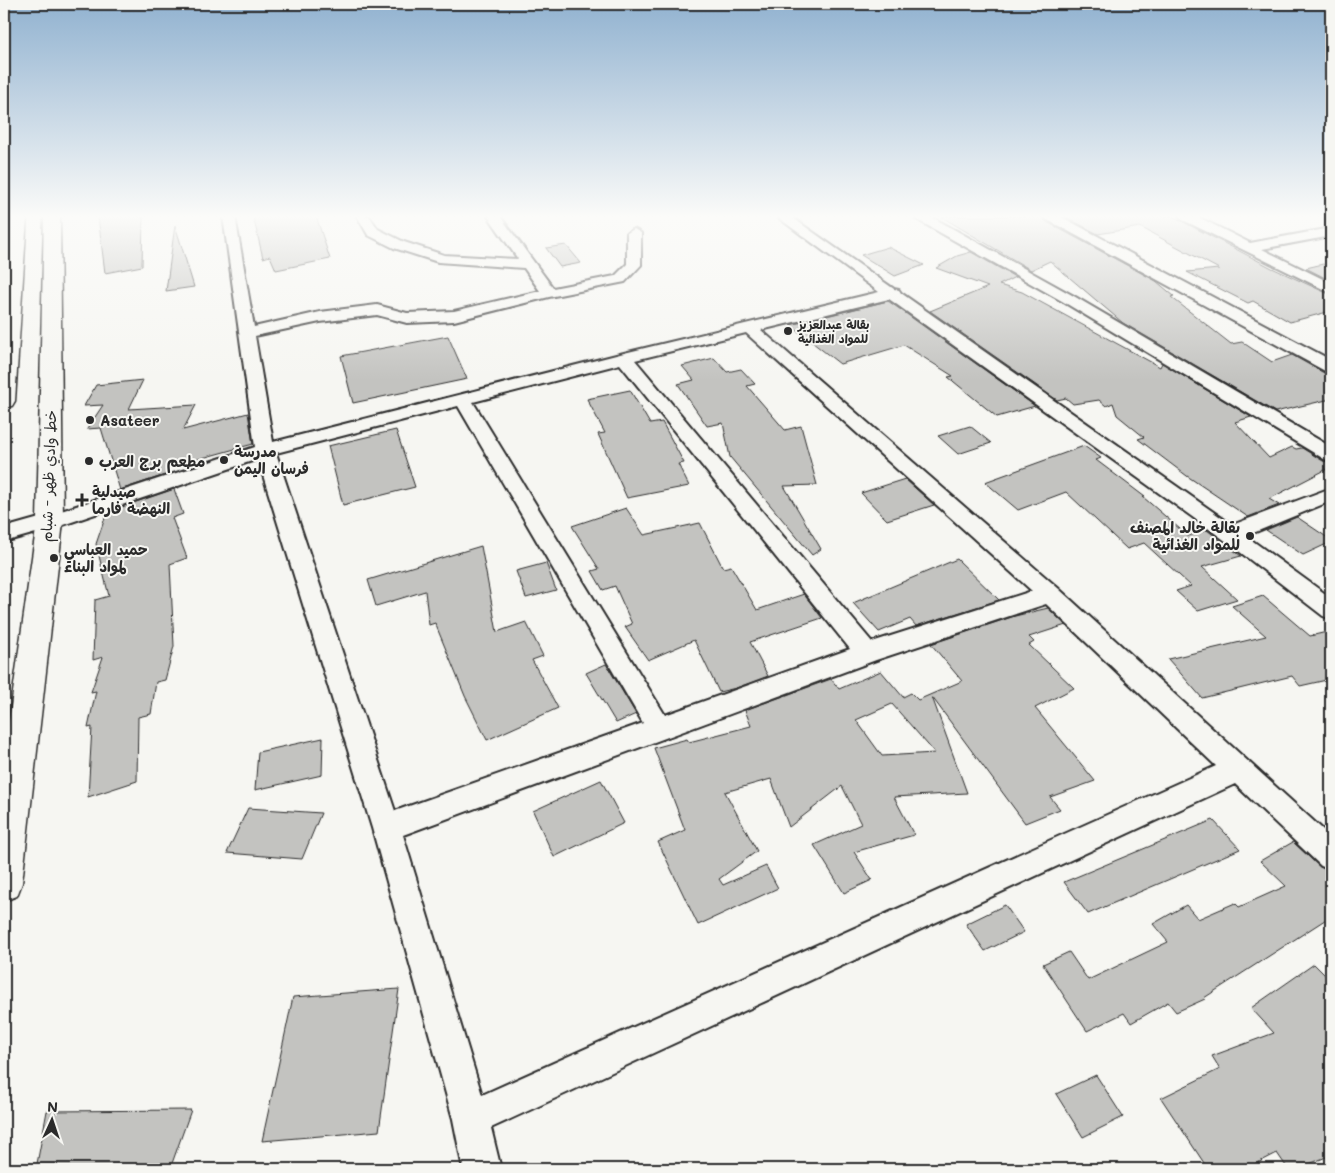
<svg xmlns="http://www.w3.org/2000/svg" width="1335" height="1173" font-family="Mali,'Playpen Sans Arabic',sans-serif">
	<rect width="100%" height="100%" fill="#f6f6f2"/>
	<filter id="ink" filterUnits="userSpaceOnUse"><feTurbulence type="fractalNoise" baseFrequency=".02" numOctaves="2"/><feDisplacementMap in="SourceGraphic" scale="10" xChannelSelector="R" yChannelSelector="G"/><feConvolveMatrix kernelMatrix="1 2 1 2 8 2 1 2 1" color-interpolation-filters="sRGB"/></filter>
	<g filter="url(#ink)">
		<path fill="#c3c3c0" stroke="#2b2b2b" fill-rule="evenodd" d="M 98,216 L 143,216 L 142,266 L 105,273 Z
			M 253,216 L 316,216 L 330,259 L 276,270 L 270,256 L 263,258 Z
			M 940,216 L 1043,216 L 1045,221 L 1156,281 L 1174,296 L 1171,297 L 1231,344 L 1242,342 L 1272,362 L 1292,355 L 1324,373 L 1331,374 L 1331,399 L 1275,412 L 1123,323 L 1050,261 L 1031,270 Z
			M 1064,216 L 1172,216 L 1272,268 L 1331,295 L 1331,311 L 1290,322 L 1253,301 L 1248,303 L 1187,272 L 1219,269 L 1140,227 L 1098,234 Z
			M 175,225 L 194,287 L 166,291 Z
			M 566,245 L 581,263 L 560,267 L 546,248 Z
			M 888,247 L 924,265 L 895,276 L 861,255 Z
			M 971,252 L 1015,277 L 999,285 L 1022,292 L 1160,367 L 1162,363 L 1251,417 L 1235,422 L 1269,458 L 1292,447 L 1296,449 L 1302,448 L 1323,461 L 1331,463 L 1331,467 L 1269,499 L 1279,505 L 1248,517 L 1187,476 L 1138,439 L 1144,437 L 1117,415 L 1113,403 L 1106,406 L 1099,400 L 1073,404 L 1066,398 L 1057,400 L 930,311 L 988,287 L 936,268 L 957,256 Z
			M 1323,264 L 1331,268 L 1331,281 L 1306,268 Z
			M 888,301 L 901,310 L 1035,406 L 997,417 L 948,377 L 953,376 L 904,345 L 840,364 L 790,325 Z
			M 448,336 L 467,379 L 353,403 L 341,356 Z
			M 714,358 L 727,372 L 741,369 L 755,384 L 747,386 L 785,430 L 801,426 L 817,485 L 784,486 L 821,549 L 812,555 L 730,457 L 723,423 L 707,426 L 678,384 L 694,380 L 682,366 Z
			M 143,380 L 129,409 L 196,405 L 183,430 L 248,413 L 253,444 L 166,468 L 168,474 L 120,490 L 101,428 L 87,429 L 103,405 L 84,406 L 96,385 Z
			M 630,390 L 650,424 L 662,422 L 684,463 L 678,464 L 689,486 L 627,498 L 598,434 L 605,433 L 587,399 Z
			M 970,426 L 991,443 L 958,454 L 938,436 Z
			M 396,430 L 415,487 L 343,505 L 328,446 Z
			M 1084,446 L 1101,458 L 1096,460 L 1145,497 L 1143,497 L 1188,536 L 1207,530 L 1241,556 L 1202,567 L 1237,599 L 1198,611 L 1176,591 L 1191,586 L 1144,543 L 1127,549 L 1066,492 L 1018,510 L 985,482 Z
			M 905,479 L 934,505 L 887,520 L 861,493 Z
			M 174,489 L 183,514 L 172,518 L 187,558 L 170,564 L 174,646 L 165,680 L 156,682 L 151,714 L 138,717 L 137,781 L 88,797 L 92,727 L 88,728 L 96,691 L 91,692 L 103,657 L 93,660 L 95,600 L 109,596 L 96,544 L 107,512 Z
			M 626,508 L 644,535 L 700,523 L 723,568 L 731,566 L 757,610 L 804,594 L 822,618 L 750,642 L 768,676 L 736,688 L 719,692 L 694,640 L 648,660 L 625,627 L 632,624 L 615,586 L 603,590 L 592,571 L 599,569 L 572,526 Z
			M 1297,517 L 1331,540 L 1331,542 L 1303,555 L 1266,530 Z
			M 481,546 L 497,632 L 526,622 L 543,656 L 532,660 L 558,708 L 487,740 L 465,696 L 435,623 L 429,625 L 425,591 L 376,606 L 368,580 Z
			M 957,559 L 999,600 L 916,626 L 910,619 L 879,632 L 853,603 Z
			M 546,563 L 556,590 L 526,598 L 516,571 Z
			M 1263,596 L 1310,636 L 1331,631 L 1331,679 L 1300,686 L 1292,676 L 1202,698 L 1168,659 L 1266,636 L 1232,606 Z
			M 1048,608 L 1066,625 L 1029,637 L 1034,642 L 1029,645 L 1074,688 L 1035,708 L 1095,781 L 1050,797 L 1060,809 L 1025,823 L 932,697 L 967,793 L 894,797 L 914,835 L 854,852 L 872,880 L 844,893 L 814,845 L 861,824 L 842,786 L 789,827 L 771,779 L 725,792 L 757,851 L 719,879 L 723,885 L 766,866 L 778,888 L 698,925 L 658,842 L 685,830 L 654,748 L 687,739 L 689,742 L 751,726 L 745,710 L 831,679 L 839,689 L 881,671 L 903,697 L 911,693 L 918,700 L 962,681 L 931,644 L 1015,616 ZM 892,704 L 935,753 L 882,756 L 856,720 Z
			M 606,664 L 636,714 L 616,723 L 586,673 Z
			M 323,738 L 322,775 L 255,790 L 258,752 Z
			M 601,780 L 624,823 L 554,857 L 533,811 Z
			M 248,808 L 321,813 L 302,859 L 227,853 Z
			M 1213,820 L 1240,849 L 1088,914 L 1064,882 Z
			M 1293,842 L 1320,867 L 1331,872 L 1331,916 L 1204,998 L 1205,999 L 1176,1012 L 1168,1002 L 1131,1023 L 1124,1013 L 1087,1031 L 1043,964 L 1069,952 L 1088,980 L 1168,942 L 1153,924 L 1186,905 L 1198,919 L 1235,903 L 1239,907 L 1286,886 L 1260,861 Z
			M 1005,905 L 1024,932 L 985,951 L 966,924 Z
			M 1314,964 L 1331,981 L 1331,1155 L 1297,1169 L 1288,1169 L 1277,1153 L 1246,1169 L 1208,1169 L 1161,1098 L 1220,1069 L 1212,1056 L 1274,1033 L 1251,1008 Z
			M 399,989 L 379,1131 L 262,1141 L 293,997 Z
			M 1096,1075 L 1123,1117 L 1083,1137 L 1056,1094 Z
			M 191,1110 L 170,1169 L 36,1169 L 47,1111 Z"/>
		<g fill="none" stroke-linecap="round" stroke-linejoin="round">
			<g stroke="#2b2b2b" stroke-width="4">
				<path id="minor" d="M 223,216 L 235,216 L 254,327 L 320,312 L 377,305 L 407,313 L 454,311 L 540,291 L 524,268 L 438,262 L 394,248 L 368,235 L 357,216 L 369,216 L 378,229 L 404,242 L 444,255 L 518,259 L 488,216 L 500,216 L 553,288 L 615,276 L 627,264 L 627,233 L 634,229 L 641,233 L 641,265 L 625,282 L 549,297 L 454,321 L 407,323 L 377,315 L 320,322 L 255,336 L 273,442 L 624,353 L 879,292 L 776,216 L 790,216 L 894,289 L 899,290 L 901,293 L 1232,525 L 1331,488 L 1331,501 L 1246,536 L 1331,598 L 1331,619 L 1323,616 L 1223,539 L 889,299 L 761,330 L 1058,588 L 1331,837 L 1331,870 L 1321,866 L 1235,784 L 491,1128 L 501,1169 L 463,1169 L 453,1119 L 372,828 L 258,459 L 57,527 L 4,542 L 4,528 L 43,517 L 255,447 ZM 746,333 L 1032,591 L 872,642 L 635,360 ZM 620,364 L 850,649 L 665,715 L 473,402 ZM 458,406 L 643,723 L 395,811 L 276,453 ZM 1046,604 L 1216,766 L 482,1095 L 403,835 L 876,660 Z
					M 915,216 L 930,216 L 1072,295 L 1331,447 L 1331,461 L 1324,459 L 1062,301 L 916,219 Z
					M 1045,216 L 1060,216 L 1331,360 L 1331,372 L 1325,371 L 1046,219 Z
					M 1180,216 L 1196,216 L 1250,243 L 1331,228 L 1331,236 L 1262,249 L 1331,283 L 1331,293 L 1181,219 Z"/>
			</g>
			<g stroke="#2b2b2b" stroke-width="3">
				<path id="major" d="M 11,216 L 27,216 L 15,401 L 12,406 L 4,407 L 4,292 Z
					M 44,216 L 60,216 L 63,522 L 22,883 L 17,896 L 4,901 L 4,756 L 37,522 Z"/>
			</g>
			<use href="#minor" fill="#f6f6f2" fill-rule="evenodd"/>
			<use href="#major" fill="#f6f6f2" fill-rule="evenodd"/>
		</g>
	</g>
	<linearGradient id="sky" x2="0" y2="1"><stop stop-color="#91b2d0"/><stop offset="0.57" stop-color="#fbfbf9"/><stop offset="1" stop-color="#fbfbf9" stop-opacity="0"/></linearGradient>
	<rect width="1335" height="380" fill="url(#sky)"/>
	<g fill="#2b2b2b" stroke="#f6f6f2" stroke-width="2">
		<circle cx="788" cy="331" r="5"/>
		<circle cx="90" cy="420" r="5"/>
		<circle cx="224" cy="460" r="5"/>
		<circle cx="89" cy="461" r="5"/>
		<path d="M79.5 492.5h5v5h5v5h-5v5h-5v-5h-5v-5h5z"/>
		<circle cx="1250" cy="536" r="5"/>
		<circle cx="54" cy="558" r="5"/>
	</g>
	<g text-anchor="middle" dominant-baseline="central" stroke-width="4" stroke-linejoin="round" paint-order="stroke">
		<g font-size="12" font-weight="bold" fill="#2b2b2b" stroke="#f6f6f2" text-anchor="start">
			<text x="798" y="324">بقالة عبدالعزيز<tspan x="798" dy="14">للمواد الغذائية</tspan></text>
		</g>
		<g font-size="15" font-weight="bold" fill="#2b2b2b" stroke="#f6f6f2" text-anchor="start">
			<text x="100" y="420">Asateer</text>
			<text x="234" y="451">مدرسة<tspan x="234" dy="17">فرسان اليمن</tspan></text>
			<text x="99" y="461">مطعم برج العرب</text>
			<text x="92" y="491">صيدلية<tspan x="92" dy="17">النهضة فارما</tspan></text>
			<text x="1240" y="527" text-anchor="end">بقالة خالد المصنف<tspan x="1240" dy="17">للمواد الغذائية</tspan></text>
			<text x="64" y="549">حميد العباسي<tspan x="64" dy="17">لمواد البناء</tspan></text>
		</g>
		<g font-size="15" fill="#2b2b2b" stroke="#f6f6f2">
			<text transform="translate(48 476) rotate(-88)">خط وادي ظهر - شبام</text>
		</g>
	</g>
	<rect width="1335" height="1173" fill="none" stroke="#f6f6f2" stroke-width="20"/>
	<rect x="10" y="10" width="1315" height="1153" fill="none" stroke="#2b2b2b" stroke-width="2" filter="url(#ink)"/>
	<g transform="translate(52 1120) rotate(3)" stroke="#f6f6f2" stroke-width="4" paint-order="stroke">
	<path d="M0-4L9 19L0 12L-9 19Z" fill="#2b2b2b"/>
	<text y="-8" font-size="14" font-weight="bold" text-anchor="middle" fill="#2b2b2b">N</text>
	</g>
</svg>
